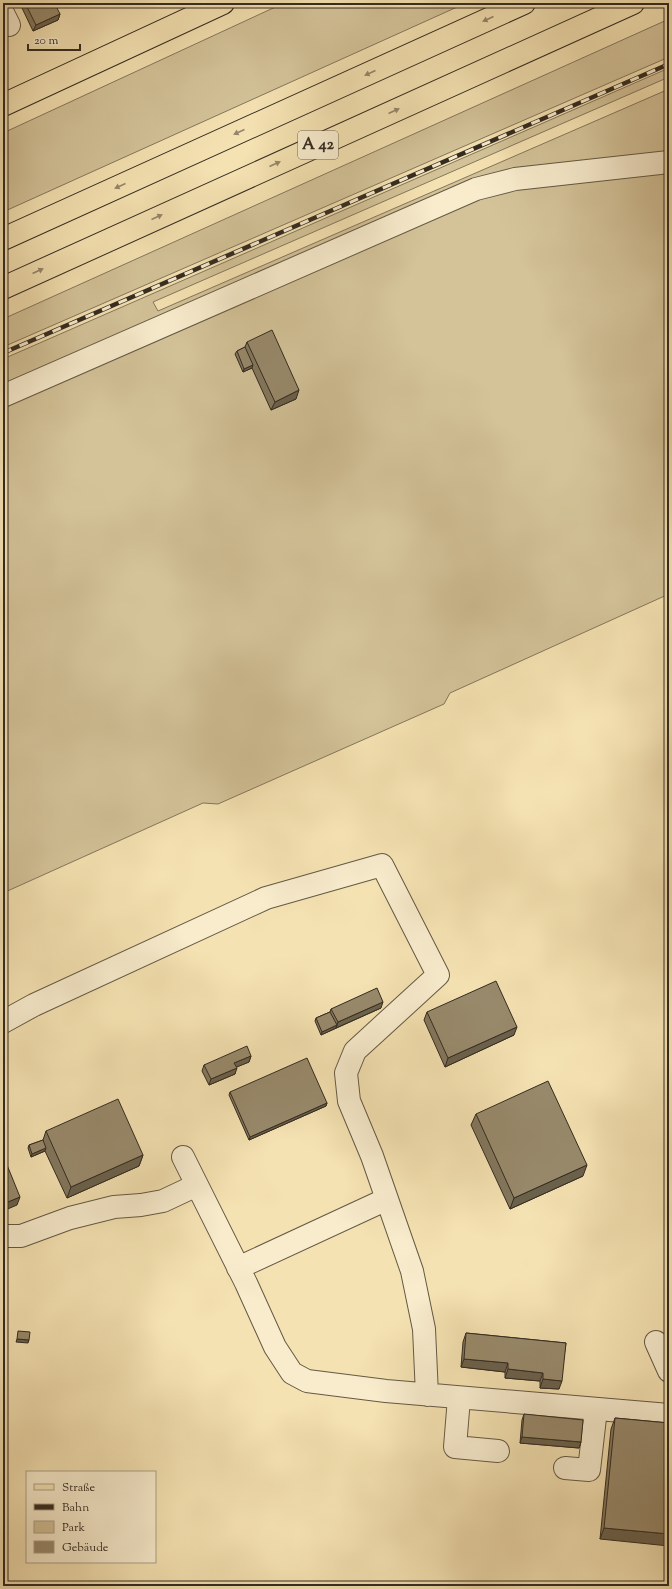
<svg xmlns="http://www.w3.org/2000/svg" width="672" height="1589" font-family="'Sorts Mill Goudy',serif">
	<rect width="100%" height="100%" fill="#f5e2b2"/>
	<filter id="stains"><feTurbulence type="fractalNoise" baseFrequency=".005" numOctaves="4"/><feColorMatrix values="0 0 0 0 .2 0 0 0 0 .09 0 0 0 0 .02 0 0 0 .5 -.17"/></filter>
	<radialGradient id="worn" r=".72"><stop offset=".6" stop-color="#630" stop-opacity="0"/><stop offset="1" stop-color="#630" stop-opacity=".3"/></radialGradient>
	<path fill="#d4c399" stroke="#84775d" d="M 284,3 L 466,3 L 3,212 L 3,133 Z
		M 669,19 L 669,57 L 3,347 L 3,319 Z
		M 669,68 L 669,77 L 153,302 L 158,311 L 669,89 L 669,594 L 450,693 L 444,704 L 218,804 L 203,803 L 3,893 L 3,359 Z"/>
	<g fill="none" stroke-linecap="round" stroke-linejoin="round">
		<g stroke="#645945" stroke-width="24">
			<path id="minor" d="M 3,13 L 9,25
				M 3,396 L 476,189 L 515,179 L 669,162
				M 3,1022 L 34,1005 L 266,898 L 382,865 L 438,975 L 355,1051 L 346,1073 L 349,1101 L 372,1156 L 412,1271 L 424,1329 L 427,1395
				M 183,1157 L 246,1283 L 275,1347 L 292,1373 L 307,1381 L 386,1391 L 669,1415
				M 3,1236 L 21,1236 L 70,1218 L 114,1207 L 141,1205 L 163,1201 L 197,1185
				M 238,1268 L 387,1199
				M 656,1342 L 669,1371
				M 459,1398 L 455,1447 L 498,1451
				M 565,1468 L 589,1470 L 596,1409"/>
		</g>
		<g stroke="#332b21" stroke-width="24">
			<path id="major" d="M 3,105 L 223,3"/>
		</g>
		<g stroke="#332b21" stroke-width="24">
			<path id="highway" d="M 3,239 L 524,3
				M 3,288 L 633,3"/>
		</g>
		<use href="#minor" stroke="#f8eccd" stroke-width="22"/>
		<use href="#major" stroke="#f5e2b2" stroke-width="22"/>
		<use href="#highway" stroke="#f5e2b2" stroke-width="22"/>
		<g stroke="#332b21" stroke-width="4.5">
			<path id="rail" d="M 3,353 L 669,64"/>
		</g>
		<use href="#rail" stroke="#f8eccd" stroke-width="3" stroke-dasharray="9" stroke-linecap="butt"/>
	</g>
	<path fill="#83775d" stroke="#332b21" d="M 24,3 L 50,3 L 52,8 L 60,14 L 58,20 L 33,31 L 22,8 Z
		M 247,342 L 296,399 L 271,410 L 252,368 L 243,372 L 235,354 L 237,351 L 245,347 Z
		M 381,1008 L 321,1035 L 315,1021 L 316,1018 L 330,1012 L 331,1009 Z
		M 427,1012 L 514,1035 L 445,1067 L 424,1020 Z
		M 251,1056 L 249,1062 L 236,1067 L 235,1074 L 209,1085 L 202,1071 L 204,1065 Z
		M 230,1092 L 327,1103 L 326,1106 L 249,1140 L 229,1095 Z
		M 476,1114 L 583,1176 L 510,1209 L 471,1125 Z
		M 46,1131 L 143,1155 L 139,1166 L 67,1198 L 45,1151 L 31,1157 L 28,1148 L 29,1145 L 43,1140 Z
		M 466,1333 L 566,1343 L 559,1389 L 540,1388 L 540,1381 L 505,1378 L 505,1372 L 461,1367 L 463,1342 Z
		M 524,1414 L 581,1442 L 579,1448 L 520,1443 L 522,1420 Z
		M 615,1418 L 669,1423 L 600,1539 L 611,1429 Z"/>
	<path fill="#6a614c" stroke="#332b21" d="M 60,14 L 58,20 L 33,31 L 36,25 Z
		M 253,365 L 252,368 L 243,372 L 244,369 Z
		M 299,390 L 296,399 L 271,410 L 275,402 Z
		M 383,1002 L 381,1008 L 336,1028 L 338,1022 Z
		M 337,1025 L 336,1028 L 321,1035 L 322,1032 Z
		M 517,1027 L 514,1035 L 445,1067 L 448,1058 Z
		M 251,1056 L 249,1062 L 232,1069 L 234,1063 Z
		M 237,1068 L 235,1074 L 209,1085 L 211,1079 Z
		M 327,1103 L 326,1106 L 249,1140 L 250,1137 Z
		M 46,1148 L 45,1151 L 31,1157 L 32,1154 Z
		M 143,1155 L 139,1166 L 67,1198 L 71,1187 Z
		M 587,1165 L 583,1176 L 510,1209 L 514,1198 Z
		M 20,1197 L 17,1205 L 3,1211 L 3,1204 Z
		M 17,1339 L 29,1340 L 28,1343 L 16,1342 Z
		M 464,1359 L 508,1363 L 505,1372 L 461,1367 Z
		M 508,1369 L 543,1373 L 540,1381 L 505,1378 Z
		M 543,1379 L 562,1381 L 559,1389 L 540,1388 Z
		M 522,1437 L 581,1442 L 579,1448 L 520,1443 Z
		M 604,1528 L 669,1534 L 669,1546 L 600,1539 Z"/>
	<path fill="#988a6c" stroke="#332b21" d="M 25,3 L 50,3 L 52,8 L 56,6 L 60,14 L 36,25 Z
		M 272,330 L 299,390 L 275,402 L 247,342 Z
		M 245,347 L 253,365 L 244,369 L 237,351 Z
		M 496,981 L 517,1027 L 448,1058 L 427,1012 Z
		M 377,988 L 383,1002 L 338,1022 L 331,1009 Z
		M 330,1012 L 337,1025 L 322,1032 L 316,1018 Z
		M 247,1046 L 251,1056 L 234,1063 L 237,1068 L 211,1079 L 204,1065 Z
		M 307,1058 L 327,1103 L 250,1137 L 230,1092 Z
		M 548,1081 L 587,1165 L 514,1198 L 476,1114 Z
		M 118,1099 L 143,1155 L 71,1187 L 46,1131 Z
		M 43,1140 L 46,1148 L 32,1154 L 29,1145 Z
		M 5,1160 L 20,1197 L 3,1204 L 3,1161 Z
		M 18,1331 L 30,1332 L 29,1340 L 17,1339 Z
		M 466,1333 L 566,1343 L 562,1381 L 543,1379 L 543,1373 L 508,1369 L 508,1363 L 464,1359 Z
		M 524,1414 L 583,1420 L 581,1442 L 522,1437 Z
		M 615,1418 L 669,1423 L 669,1534 L 604,1528 Z"/>
	<defs><path id="oneway-solid" d="M-6-.8H1V-3.2L6.5 0L1 3.2V.8H-6Z"/></defs>
	<g fill="#94866a">
		<use href="#oneway-solid" transform="translate(488 19) rotate(156)"/>
		<use href="#oneway-solid" transform="translate(370 73) rotate(156)"/>
		<use href="#oneway-solid" transform="translate(394 111) rotate(-24)"/>
		<use href="#oneway-solid" transform="translate(239 132) rotate(156)"/>
		<use href="#oneway-solid" transform="translate(275 164) rotate(-24)"/>
		<use href="#oneway-solid" transform="translate(120 186) rotate(156)"/>
		<use href="#oneway-solid" transform="translate(157 217) rotate(-24)"/>
		<use href="#oneway-solid" transform="translate(38 271) rotate(-25)"/>
	</g>
	<g text-anchor="middle" dominant-baseline="central" stroke-width="3" stroke-linejoin="round" paint-order="stroke">
		<rect fill="#f8eccd" stroke="#6e6555" stroke-width="1" x="298" y="131" width="40" height="28" rx="3"/>
		<g font-size="16" font-weight="bold" fill="#332b21">
			<text x="318" y="145">A 42</text>
		</g>
	</g>
	<rect width="672" height="1589" fill="none" stroke="#f5e2b2" stroke-width="16"/>
	<rect x="4" y="4" width="664" height="1581" fill="none" stroke="#332b21" stroke-width="2"/>
	<rect x="8" y="8" width="656" height="1573" fill="none" stroke="#332b21"/>
	<rect x="26" y="1471" width="130" height="92" fill="#f8eccd" stroke="#a99f88"/>
	<rect x="34" y="1484" width="20" height="6" fill="#f5e2b2" stroke="#a99f88"/>
	<text x="62" y="1491" font-size="12" fill="#332b21">Straße</text>
	<rect x="34" y="1504" width="20" height="6" fill="#332b21" stroke="#a99f88"/>
	<text x="62" y="1511" font-size="12" fill="#332b21">Bahn</text>
	<rect x="34" y="1521" width="20" height="12" fill="#d4c399" stroke="#a99f88"/>
	<text x="62" y="1531" font-size="12" fill="#332b21">Park</text>
	<rect x="34" y="1541" width="20" height="12" fill="#988a6c" stroke="#a99f88"/>
	<text x="62" y="1551" font-size="12" fill="#332b21">Gebäude</text>
	<path d="M28 44v6h52v-6" fill="none" stroke="#332b21" stroke-width="2"/>
	<text x="34" y="44" font-size="12" fill="#332b21" stroke="#f8eccd" stroke-width="3" paint-order="stroke">20 m</text>
	<rect width="100%" height="100%" filter="url(#stains)"/>
	<rect width="100%" height="100%" fill="url(#worn)"/>
</svg>
